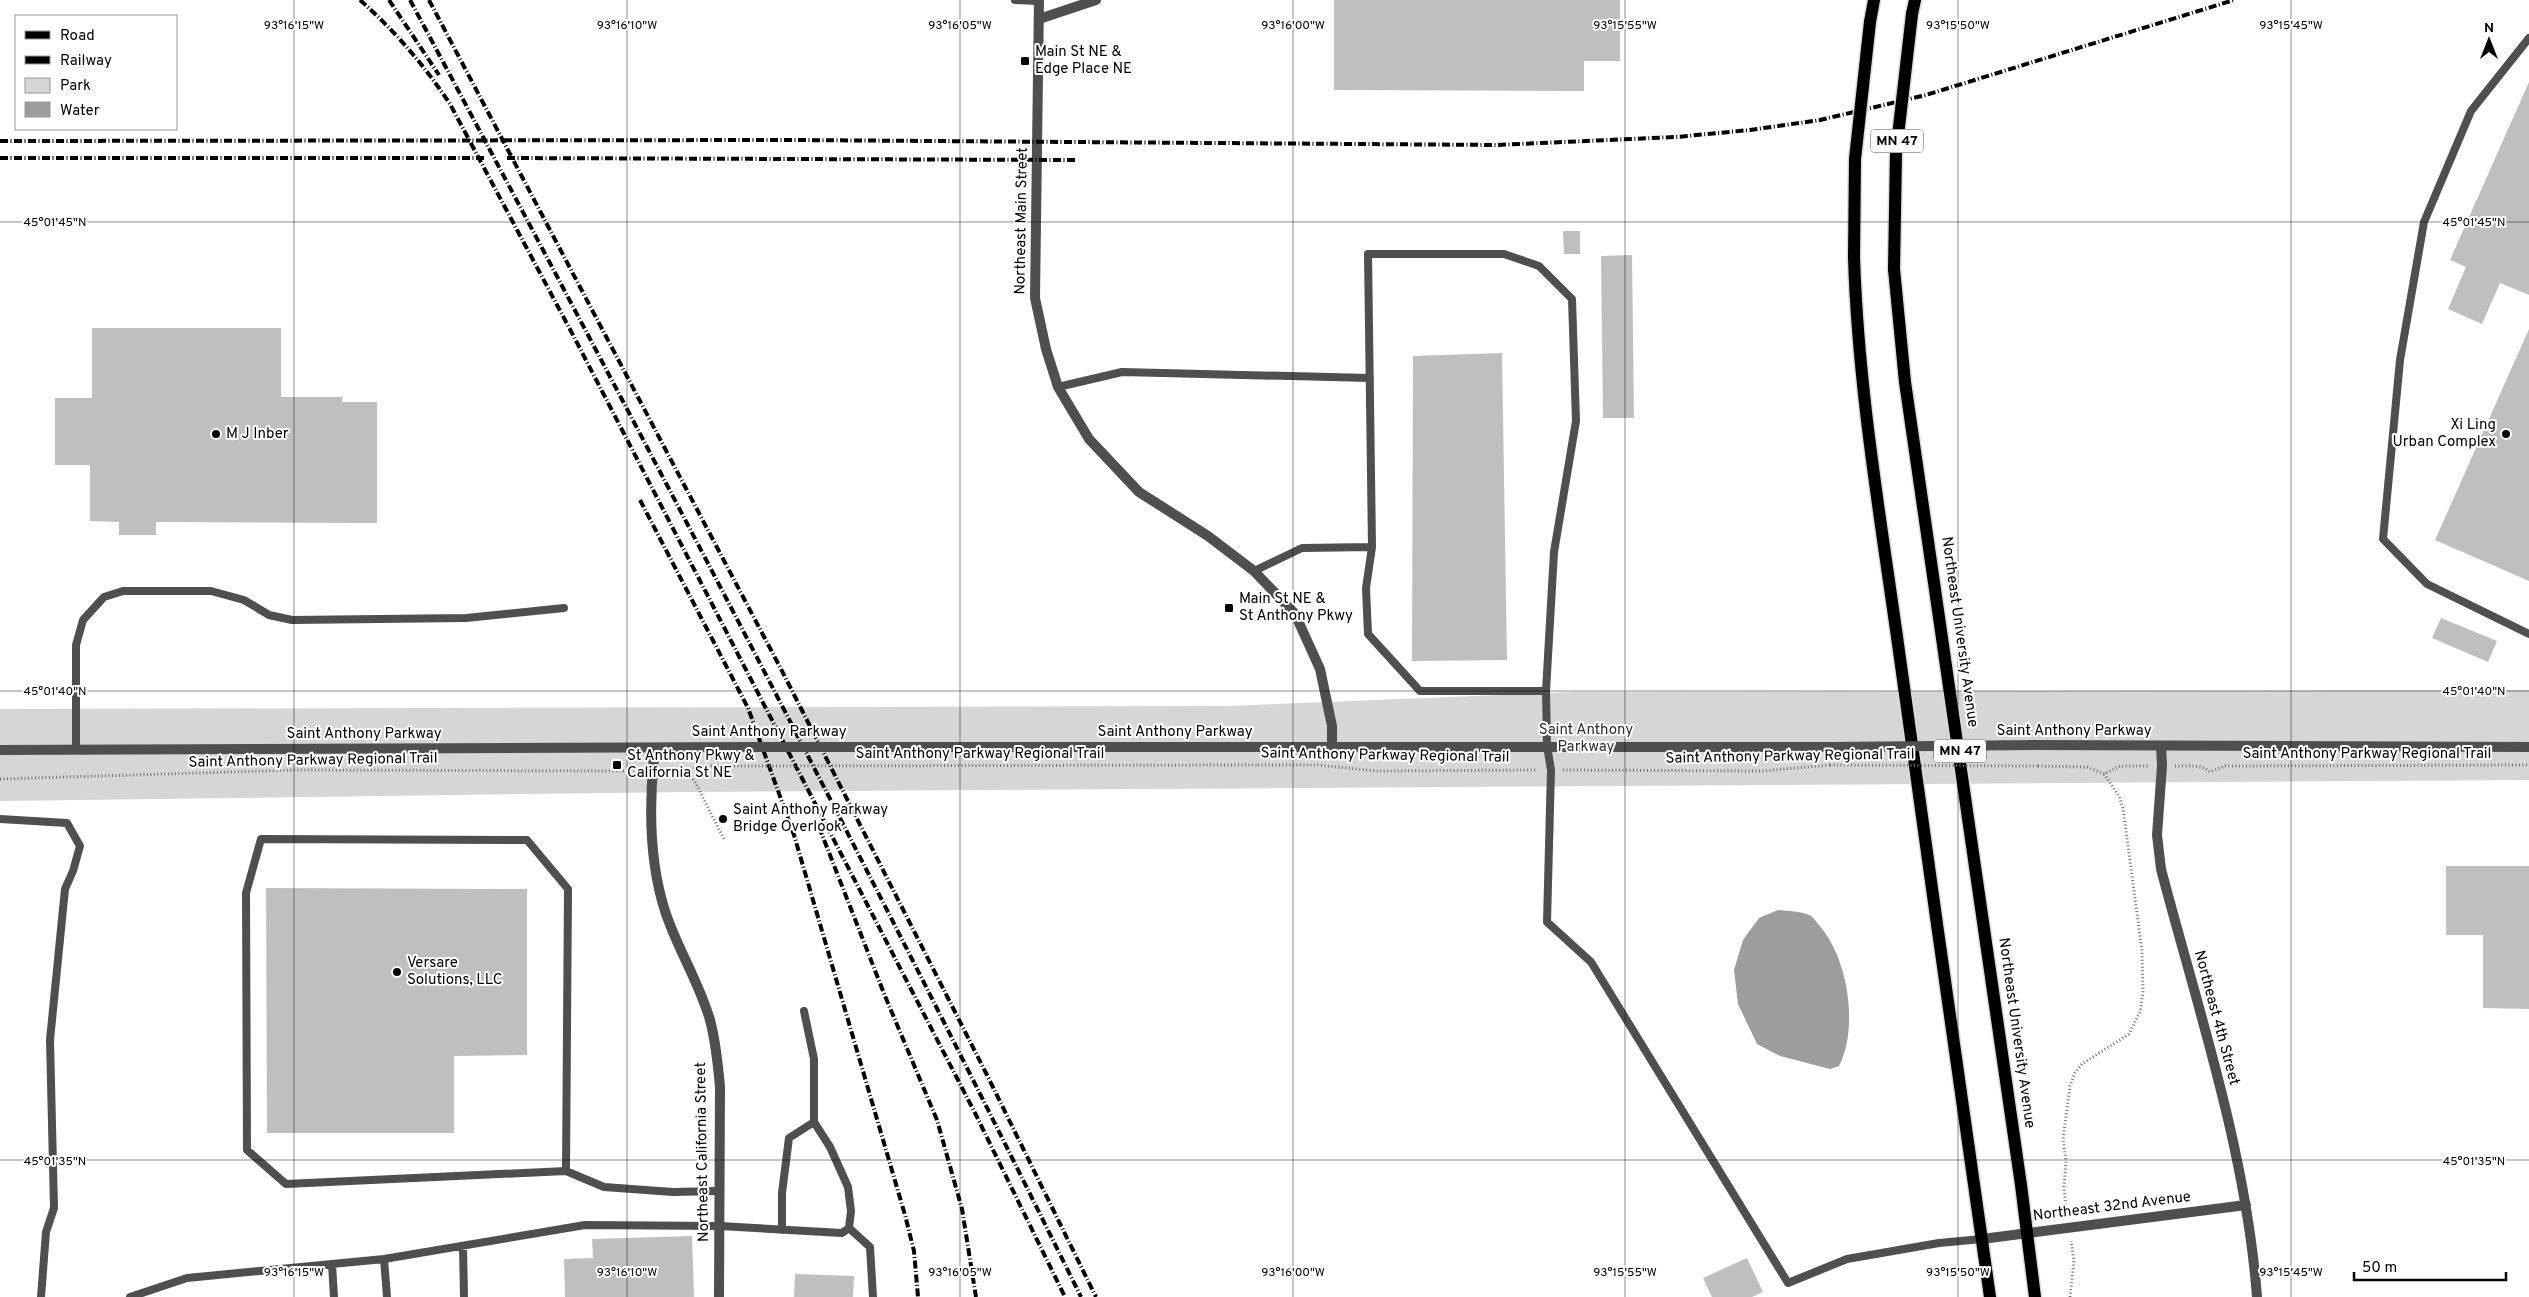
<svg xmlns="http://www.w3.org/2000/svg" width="2529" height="1297" font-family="Overpass,sans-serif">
	<rect width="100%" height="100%" fill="#fff"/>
	<path fill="#d6d6d6" d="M 2529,690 L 2529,780 L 686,792 L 0,801 L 0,709 L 1227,706 L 1574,692 Z"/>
	<path fill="#9d9d9d" d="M 1778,910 C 1788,911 1800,911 1809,915 C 1813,916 1816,922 1819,925 C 1848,958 1859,1027 1839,1066 L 1830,1069 L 1780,1056 L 1757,1044 L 1738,1004 L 1734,970 L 1743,940 L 1759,918 Z"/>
	<path fill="#bfbfbf" d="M 1334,0 L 1620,0 L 1620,61 L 1584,61 L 1584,91 L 1334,90 Z
		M 2529,82 L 2529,295 L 2500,283 L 2482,324 L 2448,309 L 2466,267 L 2450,260 Z
		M 1563,231 L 1580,231 L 1580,254 L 1564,254 Z
		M 1632,255 L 1634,418 L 1603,418 L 1601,256 Z
		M 92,328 L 281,328 L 281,397 L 342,397 L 342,402 L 377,402 L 377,523 L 156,522 L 156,535 L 119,535 L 119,522 L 90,521 L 90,465 L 55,465 L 55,398 L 92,398 Z
		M 2529,329 L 2529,581 L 2435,540 Z
		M 1502,353 L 1507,660 L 1412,661 L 1413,356 Z
		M 2441,618 L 2497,641 L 2488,662 L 2432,638 Z
		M 2446,866 L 2529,866 L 2529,1009 L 2483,1008 L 2483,935 L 2446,935 Z
		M 266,888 L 527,889 L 527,1055 L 454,1056 L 454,1133 L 267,1133 Z
		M 692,1236 L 694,1297 L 565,1297 L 564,1259 L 593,1258 L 592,1239 Z
		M 1747,1258 L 1763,1292 L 1752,1297 L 1712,1297 L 1703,1278 Z
		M 795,1274 L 854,1276 L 853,1297 L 794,1297 Z"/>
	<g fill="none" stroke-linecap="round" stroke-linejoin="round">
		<g stroke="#dbdbdb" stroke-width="15">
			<path id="primary" d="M 1912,14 L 1915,0
				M 1870,22 L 1874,0
				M 1854,257 C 1858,387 1880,515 1898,644 C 1927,862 1960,1079 1990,1297
				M 1894,269 L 1905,382 L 2021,1185 L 2035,1297"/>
		</g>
		<path stroke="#717171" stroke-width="3" stroke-dasharray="1 2.5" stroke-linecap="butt" d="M 1258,765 L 1318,765 L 1376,771 L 1537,770
			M 2038,766 L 2087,767 L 2104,774 L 2120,766 L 2149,766
			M 2175,766 C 2186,766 2202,764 2210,772 L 2225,766 L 2529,765
			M 1563,770 L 1762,771 L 1830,765
			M 666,771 L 686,771 L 702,766 L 734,766
			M 686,771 L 695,782 L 725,841
			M 0,779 L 296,770 L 639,771
			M 2067,1215 L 2064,1188 L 2066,1161 L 2063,1139 L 2070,1086 L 2075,1073 L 2082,1064 L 2129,1034 L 2140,1012 L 2143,992 L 2142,951 L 2123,808 L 2119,796 L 2104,774
			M 2070,1297 L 2074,1261 L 2071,1241"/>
		<path stroke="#4f4f4f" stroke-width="8" d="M 1015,0 L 1039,1
			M 2529,38 L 2471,111 L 2424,222 L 2400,360 L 2383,539 L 2427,584 L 2529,634
			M 1058,387 L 1122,372 L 1370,378
			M 1372,547 L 1368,254 L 1504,254 L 1539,266 L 1572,299 L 1576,421 L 1554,552 L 1546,691
			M 1254,571 L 1302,548 L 1372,547 L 1366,588 L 1368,634 L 1420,691 L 1546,691 L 1547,746 L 1551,770 L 1547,922 L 1591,962 L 1788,1283 L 1847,1259 L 1939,1243 L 1982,1239
			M 76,750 L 76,645 L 83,620 L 104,597 L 123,591 L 211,591 L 244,600 L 269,615 L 292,620 L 466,618 L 564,608
			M 0,819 L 67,823 L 80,846 L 73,871 L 65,889 L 50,1040 L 54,1208 L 46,1232 L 41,1297
			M 566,1171 L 286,1184 L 247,1150 L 246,893 L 261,839 L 527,840 L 568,889 L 566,1171 L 604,1187 L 673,1192 L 720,1191
			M 849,1228 L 870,1247 L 873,1297
			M 782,1230 L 782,1193 L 789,1138 L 814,1122
			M 463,1246 L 464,1297
			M 384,1259 L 387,1297
			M 332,1264 L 334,1297
			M 130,1297 L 187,1278 L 384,1259 L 585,1225 L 720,1226 L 842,1233 L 849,1228 L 851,1211 L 848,1187 L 830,1147 L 814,1122 L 814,1059 L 804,1011"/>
		<path stroke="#4f4f4f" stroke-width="10" d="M 1039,19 L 1096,0
			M 2161,746 L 2162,766 L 2157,835 L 2161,869 C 2198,1010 2246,1151 2257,1297
			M 655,748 C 649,800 649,861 665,911 C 677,948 699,982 710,1020 C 716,1042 718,1065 720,1087 L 719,1297
			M 1982,1239 L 2246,1205"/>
		<path stroke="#4f4f4f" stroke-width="10" d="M 1039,0 L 1035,298 L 1046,349 L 1058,387 L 1089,439 L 1139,492 L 1208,536 L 1254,571 L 1295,614 L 1320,669 L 1332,726 L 1332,746
			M 2035,745 L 2529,747
			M 1251,747 L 1830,747
			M 0,750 L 748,747"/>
		<use href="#primary" stroke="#000" stroke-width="12"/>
		<path stroke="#000" stroke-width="4" stroke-dasharray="8 2.5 1 2.5" stroke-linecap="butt" d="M 360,0 C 395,31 424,65 450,104 L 573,335 L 975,1113 L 1065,1297
			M 389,0 L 439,75
			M 410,0 C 639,429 866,860 1081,1297
			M 429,0 L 781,669 L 987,1075 L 1096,1297
			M 0,141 L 791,140 L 1497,145 L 1676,137 L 1750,130 L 1820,120 L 1926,95 L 2234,0
			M 0,158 L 485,158
			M 507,158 L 1075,160
			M 640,500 L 748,708 L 794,835 L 905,1215 L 914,1251 L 918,1297
			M 819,827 L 885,996 L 937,1120 L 962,1209 L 976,1297"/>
		<g stroke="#dbdbdb" stroke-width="15" stroke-linecap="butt">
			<path id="primary-bridge" d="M 1854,257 L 1855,159 L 1870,22
				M 1894,269 L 1896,153 L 1912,14"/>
		</g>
		<path stroke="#717171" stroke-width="3" stroke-dasharray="1 2.5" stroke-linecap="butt" d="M 1830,765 L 2038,766
			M 734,766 L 1258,765"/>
		<path stroke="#4f4f4f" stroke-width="10" d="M 748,747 L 1251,747
			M 1830,747 L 2035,745"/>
		<use href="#primary-bridge" stroke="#000" stroke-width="12"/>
	</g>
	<path fill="none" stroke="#000" stroke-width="1" stroke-opacity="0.45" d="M 294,0 L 294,1297M 627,0 L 627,1297M 960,0 L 960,1297M 1293,0 L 1293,1297M 1625,0 L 1625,1297M 1958,0 L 1958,1297M 2291,0 L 2291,1297M 0,222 L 2529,222M 0,691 L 2529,691M 0,1160 L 2529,1160"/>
	<g fill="#000" stroke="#fff" stroke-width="2">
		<rect x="1020" y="56" width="10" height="10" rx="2.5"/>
		<circle cx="216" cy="434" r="5"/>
		<circle cx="2506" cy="434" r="5"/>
		<rect x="1224" y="603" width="10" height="10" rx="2.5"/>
		<rect x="612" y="760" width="10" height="10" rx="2.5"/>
		<circle cx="723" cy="819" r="5"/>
		<circle cx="397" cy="972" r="5"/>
	</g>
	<g text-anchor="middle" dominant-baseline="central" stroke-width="4" stroke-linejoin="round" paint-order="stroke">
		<g fill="#fff" stroke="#4c4c4c" stroke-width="1">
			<rect x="1871" y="129.5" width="52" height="23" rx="4"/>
			<rect x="1934" y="739.5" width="52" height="23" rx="4"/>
		</g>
		<g font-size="14" font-weight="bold" fill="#000">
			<text x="1897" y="141">MN 47</text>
			<text x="1960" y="751">MN 47</text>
		</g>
		<g font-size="15" fill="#000" stroke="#fff" text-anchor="start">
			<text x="1035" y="52">Main St NE &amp;<tspan x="1035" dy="17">Edge Place NE</tspan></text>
			<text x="2496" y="425" text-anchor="end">Xi Ling<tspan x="2496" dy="17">Urban Complex</tspan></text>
			<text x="226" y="434">M J Inber</text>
			<text x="1239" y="599">Main St NE &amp;<tspan x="1239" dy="17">St Anthony Pkwy</tspan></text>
			<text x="627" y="756">St Anthony Pkwy &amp;<tspan x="627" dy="17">California St NE</tspan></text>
			<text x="733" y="810">Saint Anthony Parkway<tspan x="733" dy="17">Bridge Overlook</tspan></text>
			<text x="407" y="963">Versare<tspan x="407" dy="17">Solutions, LLC</tspan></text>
		</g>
		<g font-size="15" fill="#000" stroke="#fff">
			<text transform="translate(1022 221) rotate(-89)">Northeast Main Street</text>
			<text transform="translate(1959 632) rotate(82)">Northeast University Avenue</text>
			<text x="2074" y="731">Saint Anthony Parkway</text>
			<text x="769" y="732">Saint Anthony Parkway</text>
			<text x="1175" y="732">Saint Anthony Parkway</text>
			<text x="364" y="734">Saint Anthony Parkway</text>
			<text x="980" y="754">Saint Anthony Parkway Regional Trail</text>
			<text x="2367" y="754">Saint Anthony Parkway Regional Trail</text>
			<text transform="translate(1385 756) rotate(1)">Saint Anthony Parkway Regional Trail</text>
			<text transform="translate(1790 757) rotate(-1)">Saint Anthony Parkway Regional Trail</text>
			<text transform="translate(313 761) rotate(-1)">Saint Anthony Parkway Regional Trail</text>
			<text transform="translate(2216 1018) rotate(75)">Northeast 4th Street</text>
			<text transform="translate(2016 1033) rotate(82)">Northeast University Avenue</text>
			<text transform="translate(703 1152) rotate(-91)">Northeast California Street</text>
			<text transform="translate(2112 1207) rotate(-7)">Northeast 32nd Avenue</text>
		</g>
		<g font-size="15" fill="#2d2d2d" stroke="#fff">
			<text x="1586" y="730">Saint Anthony<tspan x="1586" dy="17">Parkway</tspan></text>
		</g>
	</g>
	<g font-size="12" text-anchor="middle" fill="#000" stroke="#fff" stroke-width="4" stroke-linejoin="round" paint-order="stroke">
		<text x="294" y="29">93°16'15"W</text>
		<text x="627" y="29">93°16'10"W</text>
		<text x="960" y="29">93°16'05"W</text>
		<text x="1293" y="29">93°16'00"W</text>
		<text x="1625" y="29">93°15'55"W</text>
		<text x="1958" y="29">93°15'50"W</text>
		<text x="2291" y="29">93°15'45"W</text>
		<text x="55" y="226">45°01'45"N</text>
		<text x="2474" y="226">45°01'45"N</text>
		<text x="55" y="695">45°01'40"N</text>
		<text x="2474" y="695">45°01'40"N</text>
		<text x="55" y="1165">45°01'35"N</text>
		<text x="2474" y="1165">45°01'35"N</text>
		<text x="294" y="1276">93°16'15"W</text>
		<text x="627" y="1276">93°16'10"W</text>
		<text x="960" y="1276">93°16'05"W</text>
		<text x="1293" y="1276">93°16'00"W</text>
		<text x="1625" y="1276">93°15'55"W</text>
		<text x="1958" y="1276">93°15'50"W</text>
		<text x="2291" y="1276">93°15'45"W</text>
	</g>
	<rect x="15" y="15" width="162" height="115" fill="#ffffff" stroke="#999999"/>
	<rect x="25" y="31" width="25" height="8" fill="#000000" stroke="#999999"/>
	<text x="60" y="40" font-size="15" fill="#000000">Road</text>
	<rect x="25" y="56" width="25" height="8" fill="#000000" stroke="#999999"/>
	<text x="60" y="65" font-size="15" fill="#000000">Railway</text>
	<rect x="25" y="78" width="25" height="15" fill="#d6d6d6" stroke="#999999"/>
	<text x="60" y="90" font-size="15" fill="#000000">Park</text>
	<rect x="25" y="102" width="25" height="15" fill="#9d9d9d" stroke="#999999"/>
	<text x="60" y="115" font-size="15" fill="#000000">Water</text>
	<g transform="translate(2489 40)" stroke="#ffffff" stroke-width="4" paint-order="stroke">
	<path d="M0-4L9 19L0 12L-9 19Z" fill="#000000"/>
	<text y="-8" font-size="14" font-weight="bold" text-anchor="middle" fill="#000000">N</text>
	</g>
	<path d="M2354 1272v8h152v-8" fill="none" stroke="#000000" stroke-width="2.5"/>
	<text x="2362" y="1272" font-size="15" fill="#000000" stroke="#ffffff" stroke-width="4" paint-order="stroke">50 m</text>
</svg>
